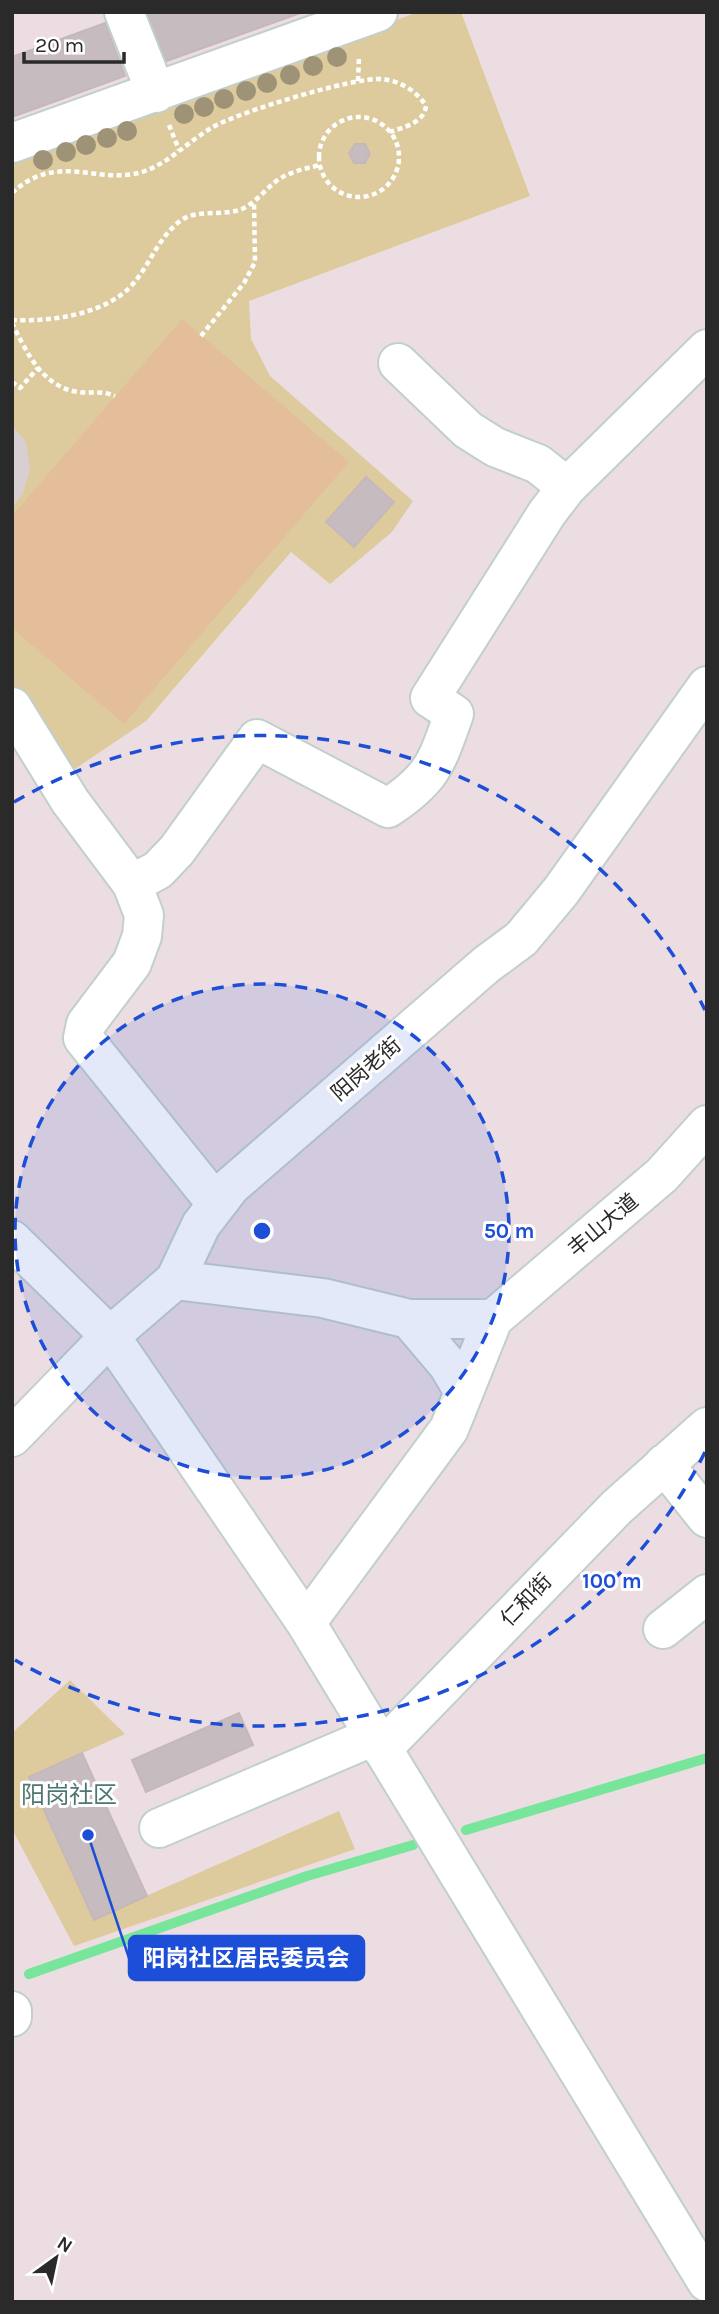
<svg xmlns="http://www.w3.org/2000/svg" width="719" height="2314" font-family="Karla,'Noto Sans SC',sans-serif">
	<rect width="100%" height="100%" fill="#ebdde2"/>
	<path fill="#decb9d" d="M 418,12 L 461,12 L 530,196 L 249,301 L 251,339 L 270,376 L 413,501 L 392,532 L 330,584 L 291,552 L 146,721 L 69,773 L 12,685 L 12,163 Z
		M 70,1680 L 125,1734 L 29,1777 L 94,1919 L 339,1811 L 355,1849 L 74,1946 L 12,1829 L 12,1733 Z"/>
	<path fill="#e4bd9a" d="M 182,319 L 349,462 L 124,724 L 12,628 L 12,516 Z"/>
	<path fill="#d7cfd2" d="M 12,425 L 26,442 L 30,469 L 23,493 L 12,508 Z"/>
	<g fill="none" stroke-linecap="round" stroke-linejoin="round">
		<path stroke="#77e59a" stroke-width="10" d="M 466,1830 L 707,1758
			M 29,1974 L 307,1876 L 413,1845"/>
	</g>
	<path fill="#c6bbbf" stroke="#c6b7bb" stroke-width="2" d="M 146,12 L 303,12 L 164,62 Z
		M 105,23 L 125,76 L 12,117 L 12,57 Z
		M 355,144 L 365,144 L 370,154 L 365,163 L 354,163 L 349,153 Z
		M 366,477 L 394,502 L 354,547 L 326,522 Z
		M 239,1713 L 253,1745 L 146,1792 L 132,1760 Z
		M 82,1753 L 147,1896 L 94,1920 L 29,1777 Z"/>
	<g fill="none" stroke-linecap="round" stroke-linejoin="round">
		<g stroke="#c1cfcd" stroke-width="42">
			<path id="minor" d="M 124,12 L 156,93
				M 12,143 L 378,12
				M 398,363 L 468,430 L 495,447 L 538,464 L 567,487
				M 12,707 L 70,801 L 132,884 L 144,915 L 142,936 L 132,963 L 86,1024 L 83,1038 L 216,1203
				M 132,884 L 158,870 L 177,850 L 257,739 L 388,808 C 433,778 436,764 454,714 L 430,698 L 547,513 L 567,487 L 707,349
				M 12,1240 L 110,1336 L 306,1623 L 707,2282
				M 175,1280 L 323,1298 L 409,1319 L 493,1319
				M 409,1319 L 448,1365 L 464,1392
				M 12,1437 L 110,1336 L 175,1280 L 201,1225 L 231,1186 L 487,964 L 521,939 L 561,891 L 707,686
				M 664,1464 L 707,1518
				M 306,1623 L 449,1429 L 493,1319 L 662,1175 L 707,1125
				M 663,1629 L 707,1594
				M 382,1749 L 617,1507 L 707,1427
				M 159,1828 L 374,1736
				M 12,2011 L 12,2017"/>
		</g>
		<path stroke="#fff" stroke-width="4.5" stroke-dasharray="5 3.5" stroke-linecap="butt" d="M 358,81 L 359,57
			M319 157a40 40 0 1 1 80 0a40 40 0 1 1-80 0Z
			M 169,125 L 179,150
			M 12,193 C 58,150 100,187 145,171 C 170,162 190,140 213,127 C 239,112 353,77 382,79 C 400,81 417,91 426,106 C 424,123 404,127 390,132
			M 12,320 C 49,322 105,315 132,285 C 150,265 157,239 180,221 C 198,208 222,217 242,209 C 255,203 264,191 275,182 C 288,172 304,169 320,165
			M 12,323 C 26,351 42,387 78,392 C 91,394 102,390 115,396
			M 201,336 L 244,283 L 255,262 L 254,201
			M 12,382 L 20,388 L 38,368"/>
		<use href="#minor" stroke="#fff" stroke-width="38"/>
	</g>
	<g fill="#9f9377">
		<circle cx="337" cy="57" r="10"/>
		<circle cx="313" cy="66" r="10"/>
		<circle cx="290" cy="75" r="10"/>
		<circle cx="267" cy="83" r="10"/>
		<circle cx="246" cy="91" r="10"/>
		<circle cx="224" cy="99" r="10"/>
		<circle cx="204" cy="107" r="10"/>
		<circle cx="184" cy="114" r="10"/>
		<circle cx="127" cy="131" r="10"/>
		<circle cx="107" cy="138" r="10"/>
		<circle cx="86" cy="145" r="10"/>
		<circle cx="66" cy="152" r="10"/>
		<circle cx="43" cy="160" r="10"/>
	</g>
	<circle cx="262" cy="1231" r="247" fill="#1d4ed8" fill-opacity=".12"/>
	<g fill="none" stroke="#1d4ed8" stroke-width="3.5" stroke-dasharray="12 9">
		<circle cx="262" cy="1231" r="247"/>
		<path d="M705 1452A495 495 0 0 1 15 1660M14 802A495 495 0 0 1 705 1010"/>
	</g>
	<g text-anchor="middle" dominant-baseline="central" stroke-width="6" stroke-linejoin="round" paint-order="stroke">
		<g font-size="21" fill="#2a2a2a" stroke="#fff">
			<text transform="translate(366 1069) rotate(-41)">阳岗老街</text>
			<text transform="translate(603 1225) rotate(-40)">丰山大道</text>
			<text transform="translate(526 1600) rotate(-46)">仁和街</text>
		</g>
		<g font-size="24" fill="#4e7772" stroke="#fff">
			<text x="69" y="1795">阳岗社区</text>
		</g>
	</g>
	<circle cx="262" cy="1231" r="10" fill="#1d4ed8" stroke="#fff" stroke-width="3.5"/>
	<g font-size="21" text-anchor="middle" font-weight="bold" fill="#1d4ed8" stroke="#fff" stroke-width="6" stroke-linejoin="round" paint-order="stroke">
		<text x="509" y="1238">50 m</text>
		<text x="612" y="1588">100 m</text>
	</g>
	<path fill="none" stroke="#1d4ed8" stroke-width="2.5" d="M88 1835L129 1958"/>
	<circle fill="#1d4ed8" stroke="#fff" stroke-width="2.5" cx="88" cy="1835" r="7"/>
	<rect fill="#1d4ed8" stroke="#1d4ed8" stroke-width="2.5" x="129" y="1936" width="235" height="44" rx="7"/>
	<g font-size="23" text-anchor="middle" font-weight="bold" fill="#fff">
		<text x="246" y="1966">阳岗社区居民委员会</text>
	</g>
	<rect width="719" height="2314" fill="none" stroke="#2a2a2a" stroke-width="28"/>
	<g transform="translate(56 2258) rotate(33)" stroke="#ffffff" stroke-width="5" paint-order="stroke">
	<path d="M0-5L12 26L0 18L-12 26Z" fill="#2a2a2a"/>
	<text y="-10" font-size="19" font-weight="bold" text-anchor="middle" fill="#2a2a2a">N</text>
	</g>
	<path d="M24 52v10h100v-10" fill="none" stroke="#2a2a2a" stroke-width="3.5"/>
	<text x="35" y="52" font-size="21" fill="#2a2a2a" stroke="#ffffff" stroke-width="5" paint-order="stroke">20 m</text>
</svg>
